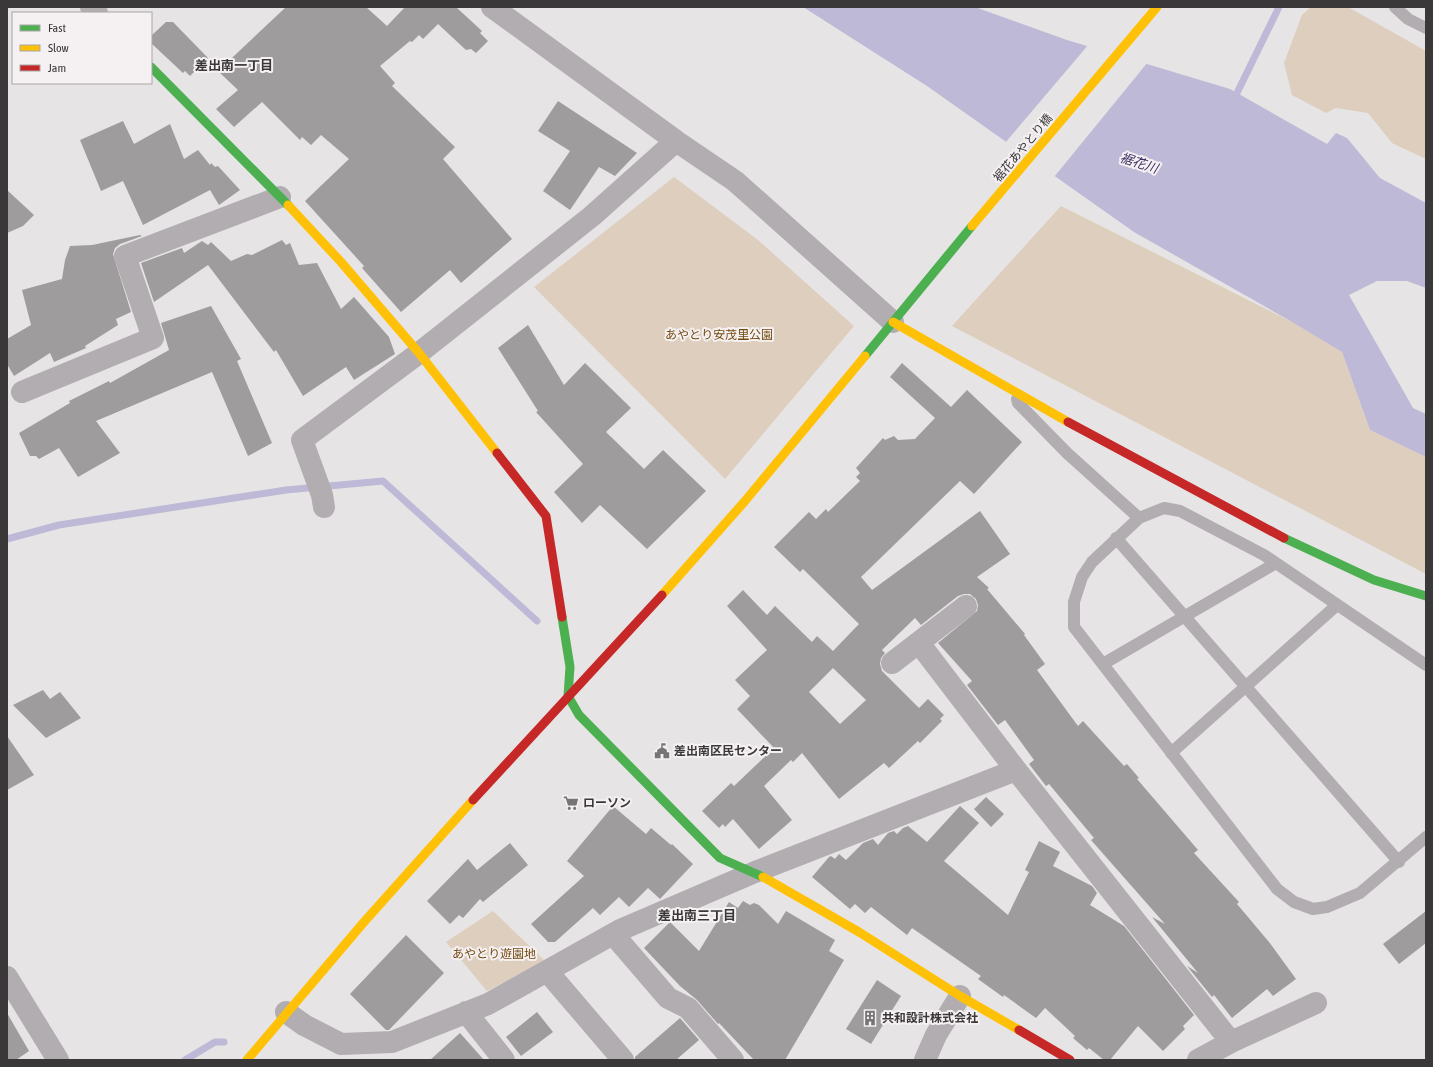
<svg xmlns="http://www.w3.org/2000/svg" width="1433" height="1067" font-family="'Asap Condensed','Noto Sans JP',sans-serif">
	<rect width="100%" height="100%" fill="#e7e4e5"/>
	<path fill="#decebe" d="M 1311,7 L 1348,7 L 1426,51 L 1426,159 L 1392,143 L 1368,113 L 1336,108 L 1326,113 L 1292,95 L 1284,63 L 1302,15 Z
		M 674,177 L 758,240 L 854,326 L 725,479 L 534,287 Z
		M 1061,206 L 1292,322 L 1342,352 L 1370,430 L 1426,457 L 1426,574 L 952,326 Z
		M 493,911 L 545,961 L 487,991 L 446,942 Z"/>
	<path fill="#beb9d6" d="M 803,7 L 975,7 L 1067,40 L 1230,89 L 1327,144 L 1336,133 L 1347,138 L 1380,178 L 1426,203 L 1426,288 L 1407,281 L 1377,281 L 1349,295 L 1413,408 L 1426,414 L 1426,457 L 1370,430 L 1342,352 L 1292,322 L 1134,232 L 927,86 Z"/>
	<path fill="#e7e4e5" d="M 1089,44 L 1148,62 L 1054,177 L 1005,143 Z"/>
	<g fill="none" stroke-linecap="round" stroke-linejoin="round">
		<path stroke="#beb9d6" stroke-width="7" d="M 1237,93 L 1279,7
			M 7,539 L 59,525 L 286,490 L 383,481 L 537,621
			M 185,1060 L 215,1042 L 224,1042"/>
	</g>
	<path fill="#9e9c9c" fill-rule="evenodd" d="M 286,7 L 366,7 L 387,26 L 405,7 L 456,7 L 482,31 L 480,33 L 488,41 L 476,53 L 471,49 L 466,50 L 438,24 L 423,39 L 419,35 L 412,42 L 410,41 L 380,66 L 395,83 L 392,86 L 455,147 L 443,159 L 512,239 L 461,283 L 450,270 L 401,312 L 362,268 L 364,266 L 305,201 L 349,159 L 321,135 L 311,145 L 302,137 L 300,140 L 262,102 L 234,127 L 216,109 L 238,90 L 218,71 Z
		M 166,22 L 173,22 L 208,58 L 190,76 L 185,71 L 183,73 L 151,43 L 151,36 Z
		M 558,101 L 637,153 L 615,176 L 599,167 L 570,210 L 543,191 L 570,151 L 538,131 Z
		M 123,121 L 134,144 L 170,124 L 184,159 L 198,150 L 210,165 L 211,163 L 215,167 L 218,166 L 240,190 L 219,205 L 210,190 L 143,225 L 123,181 L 101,191 L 80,140 Z
		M 7,190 L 34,215 L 23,226 L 7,233 Z
		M 140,235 L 142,236 L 120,244 L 115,248 L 113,254 L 131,312 L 116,319 L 118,325 L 85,346 L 86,348 L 54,362 L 50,353 L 14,376 L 7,364 L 7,339 L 31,325 L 22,290 L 62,279 L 65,260 L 70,246 L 92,245 Z
		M 282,240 L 286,245 L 290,243 L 299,265 L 317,263 L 341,309 L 354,297 L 389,337 L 395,354 L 354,380 L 346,367 L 303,396 L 276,350 L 274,352 L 208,265 L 154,302 L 141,263 L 182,248 L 184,253 L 202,241 L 208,245 L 211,242 L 231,261 L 247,254 L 252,255 Z
		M 211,306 L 241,359 L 237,361 L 272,443 L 248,456 L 212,372 L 96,421 L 120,453 L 78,477 L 59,448 L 39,459 L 36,456 L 30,456 L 19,433 L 70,403 L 69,401 L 109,381 L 110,383 L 169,350 L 161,323 Z
		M 528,325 L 564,385 L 585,363 L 631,408 L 606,432 L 644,469 L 663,450 L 706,491 L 647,549 L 600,505 L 582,523 L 554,492 L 583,464 L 536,412 L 538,411 L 498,348 Z
		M 902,363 L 951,407 L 967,390 L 1022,442 L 974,494 L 960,481 L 861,577 L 872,590 L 980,511 L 1010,554 L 977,577 L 989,588 L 987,589 L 1025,634 L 1024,635 L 1045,664 L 1037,670 L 1078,726 L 1083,721 L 1124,766 L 1127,764 L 1139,778 L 1137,779 L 1198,850 L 1194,853 L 1239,902 L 1237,904 L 1269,942 L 1296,979 L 1273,996 L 1267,989 L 1232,1018 L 1214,995 L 1212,997 L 1187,966 L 1198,973 L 1152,917 L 1165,924 L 1091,840 L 1094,838 L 1049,784 L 1046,786 L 1029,764 L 1034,760 L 1005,720 L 998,725 L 967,685 L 972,681 L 938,643 L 977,611 L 978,605 L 976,599 L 970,594 L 964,594 L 958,596 L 921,625 L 915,618 L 882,650 L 885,653 L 881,658 L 880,664 L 882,671 L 919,708 L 928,699 L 944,715 L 940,719 L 942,721 L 920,743 L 918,741 L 889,768 L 884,763 L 839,799 L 802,753 L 793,762 L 791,760 L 764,786 L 792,820 L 759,849 L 733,819 L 725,827 L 723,824 L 719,828 L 702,811 L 731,783 L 734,786 L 774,748 L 737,709 L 750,696 L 735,680 L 767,650 L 727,606 L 743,590 L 767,615 L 775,606 L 812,642 L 817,636 L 833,651 L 859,624 L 803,569 L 800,572 L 774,547 L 809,512 L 816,519 L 826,509 L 828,512 L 860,481 L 856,477 L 860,473 L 856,468 L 883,438 L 885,440 L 894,436 L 898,440 L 915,439 L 935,418 L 890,377 ZM 833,668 L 866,700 L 840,724 L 809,692 Z
		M 43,690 L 50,699 L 60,692 L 81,718 L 46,738 L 13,705 Z
		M 7,736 L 34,775 L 7,790 Z
		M 986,797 L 1004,814 L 991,827 L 974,809 Z
		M 613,806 L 646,834 L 651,828 L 671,845 L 672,844 L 693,864 L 660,899 L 648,888 L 629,907 L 619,897 L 600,915 L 593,908 L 555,942 L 548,942 L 531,924 L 584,876 L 567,861 Z
		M 960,806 L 979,823 L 944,861 L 1008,915 L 1029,872 L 1025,870 L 1039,841 L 1060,852 L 1053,866 L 1092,886 L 1097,893 L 1090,905 L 1124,926 L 1194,1015 L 1183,1026 L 1185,1029 L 1163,1051 L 1138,1026 L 1110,1060 L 1104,1060 L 1089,1048 L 1087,1050 L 1073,1038 L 1075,1036 L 1045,1008 L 1036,1018 L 1004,995 L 1003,997 L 978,979 L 981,976 L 912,928 L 907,935 L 871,907 L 865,913 L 855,904 L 850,909 L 812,877 L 829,857 L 831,856 L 835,859 L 839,854 L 846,860 L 863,843 L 873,839 L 878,845 L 888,833 L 894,831 L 897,834 L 903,828 L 908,826 L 927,842 Z
		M 510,843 L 528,865 L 483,902 L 480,899 L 463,918 L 459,915 L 450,924 L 427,901 L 468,859 L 477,870 Z
		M 743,901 L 750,905 L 754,903 L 759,905 L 778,924 L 786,911 L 835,940 L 829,951 L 844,960 L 785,1060 L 754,1060 L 719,1023 L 718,1024 L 697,1000 L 680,986 L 644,948 L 670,922 L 699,951 L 729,902 L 738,908 Z
		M 1426,911 L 1426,943 L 1399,964 L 1383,944 Z
		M 406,935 L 444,973 L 389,1030 L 386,1030 L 350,994 Z
		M 877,980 L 901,996 L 871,1044 L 846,1029 Z
		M 537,1012 L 553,1032 L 521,1056 L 506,1037 Z
		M 7,1013 L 29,1051 L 16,1060 L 7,1060 Z
		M 680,1018 L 699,1040 L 676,1060 L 635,1060 L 635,1057 Z
		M 460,1033 L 484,1060 L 430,1060 Z"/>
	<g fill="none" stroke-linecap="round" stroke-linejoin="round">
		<path stroke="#b1adb1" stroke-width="12" d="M 1395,7 L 1408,19 L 1426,28
			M 1017,399 L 1018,403 L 1067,453 L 1139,518
			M 1116,538 L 1399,862
			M 1103,664 L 1276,563
			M 1426,665 L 1264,555 L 1180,511 L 1164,508 L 1139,518 L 1092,562 L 1082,577 L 1074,602 L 1074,627 L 1277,889 L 1294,902 L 1313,909 L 1327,907 L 1360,893 L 1426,837
			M 1171,753 L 1337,605"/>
		<path stroke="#b1adb1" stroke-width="22" d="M 91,7 L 97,13
			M 492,7 L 676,141 L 735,181 L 893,322
			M 22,392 L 153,338 L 125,256 L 280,197
			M 324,507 L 322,495 L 302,440 L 419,353 L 592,216 L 676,141
			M 919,643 L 1016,770 L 1231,1042
			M 892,663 L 966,606
			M 613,934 L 668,998 L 688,1008 L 733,1060
			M 547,971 L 623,1060
			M 7,977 L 58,1060
			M 286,1012 L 304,1025 L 341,1044 L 392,1042 L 488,1004 L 620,930 L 755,872 L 1016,770
			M 466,1012 L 504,1060
			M 925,1060 L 936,1035 L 960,996
			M 1198,1060 L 1231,1042 L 1316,1003"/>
		<path stroke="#4caf50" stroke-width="9" d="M 151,67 L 288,205
			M 865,356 L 972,226
			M 1284,538 L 1374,580 L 1426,596
			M 562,617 L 570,667 L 568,696 L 579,715 L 720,858 L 763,877"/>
		<path stroke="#ffc107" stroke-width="9" d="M 288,205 L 341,262 L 419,353 L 497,453
			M 972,226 L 1157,7
			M 893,322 L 1068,422
			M 662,595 L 745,501 L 865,356
			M 763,877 L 859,932 L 960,996 L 1019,1030
			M 247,1060 L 364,922 L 473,800"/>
		<path stroke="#c62828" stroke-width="9" d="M 1068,422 L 1284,538
			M 497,453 L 546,516 L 562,617
			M 473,800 L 662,595
			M 1019,1030 L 1070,1060"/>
	</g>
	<defs>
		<g id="civic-bare" transform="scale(1.2)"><path d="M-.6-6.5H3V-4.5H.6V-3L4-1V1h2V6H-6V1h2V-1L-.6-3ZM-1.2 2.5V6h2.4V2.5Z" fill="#777475" stroke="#f5f0f1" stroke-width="2.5" paint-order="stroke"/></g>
		<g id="supermarket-bare" transform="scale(1.2)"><path d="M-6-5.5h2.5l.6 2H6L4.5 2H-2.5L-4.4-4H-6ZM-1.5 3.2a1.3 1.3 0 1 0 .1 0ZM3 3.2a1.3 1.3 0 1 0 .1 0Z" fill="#777475" stroke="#f5f0f1" stroke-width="2.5" paint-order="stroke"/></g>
		<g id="building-bare" transform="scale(1.2)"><path d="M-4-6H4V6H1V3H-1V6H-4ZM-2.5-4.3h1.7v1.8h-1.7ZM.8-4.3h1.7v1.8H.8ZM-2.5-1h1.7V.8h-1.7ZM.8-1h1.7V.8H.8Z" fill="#777475" stroke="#f5f0f1" stroke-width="2.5" paint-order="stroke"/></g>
	</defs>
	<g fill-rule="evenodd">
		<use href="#civic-bare" x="662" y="751"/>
		<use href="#supermarket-bare" x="571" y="803"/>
		<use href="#building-bare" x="870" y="1018"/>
	</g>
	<g text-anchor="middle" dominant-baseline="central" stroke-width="4" stroke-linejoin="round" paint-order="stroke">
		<g font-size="12" fill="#3a3839" stroke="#f5f0f1">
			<text transform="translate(1023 148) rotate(-50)">裾花あやとり橋</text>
		</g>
		<g font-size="12" fill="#734a10" stroke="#f5f0f1">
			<text x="719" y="335">あやとり安茂里公園</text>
			<text x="494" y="954">あやとり遊園地</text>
		</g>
		<g font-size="12" font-weight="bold" fill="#3a3839" stroke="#f5f0f1" text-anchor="start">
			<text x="674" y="751">差出南区民センター</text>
			<text x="583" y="803">ローソン</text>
			<text x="882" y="1018">共和設計株式会社</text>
		</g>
		<g font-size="13" font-weight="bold" fill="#393637" stroke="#f5f0f1">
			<text x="234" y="65">差出南一丁目</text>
			<text x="697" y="915">差出南三丁目</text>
		</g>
		<g font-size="13" font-style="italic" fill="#3c2f64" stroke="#f5f0f1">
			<text transform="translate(1139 163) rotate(18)">裾花川</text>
		</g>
	</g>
	<rect width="1433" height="1067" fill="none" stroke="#3a3839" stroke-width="16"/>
	<rect x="12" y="12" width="140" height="72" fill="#f5f0f1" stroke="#aaa6a7"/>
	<rect x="20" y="25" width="20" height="6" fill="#4caf50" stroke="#aaa6a7"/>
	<text x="48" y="32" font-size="12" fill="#3a3839">Fast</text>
	<rect x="20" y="45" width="20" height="6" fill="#ffc107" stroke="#aaa6a7"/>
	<text x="48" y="52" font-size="12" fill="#3a3839">Slow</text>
	<rect x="20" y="65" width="20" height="6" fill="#c62828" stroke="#aaa6a7"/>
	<text x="48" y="72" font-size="12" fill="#3a3839">Jam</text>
</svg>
